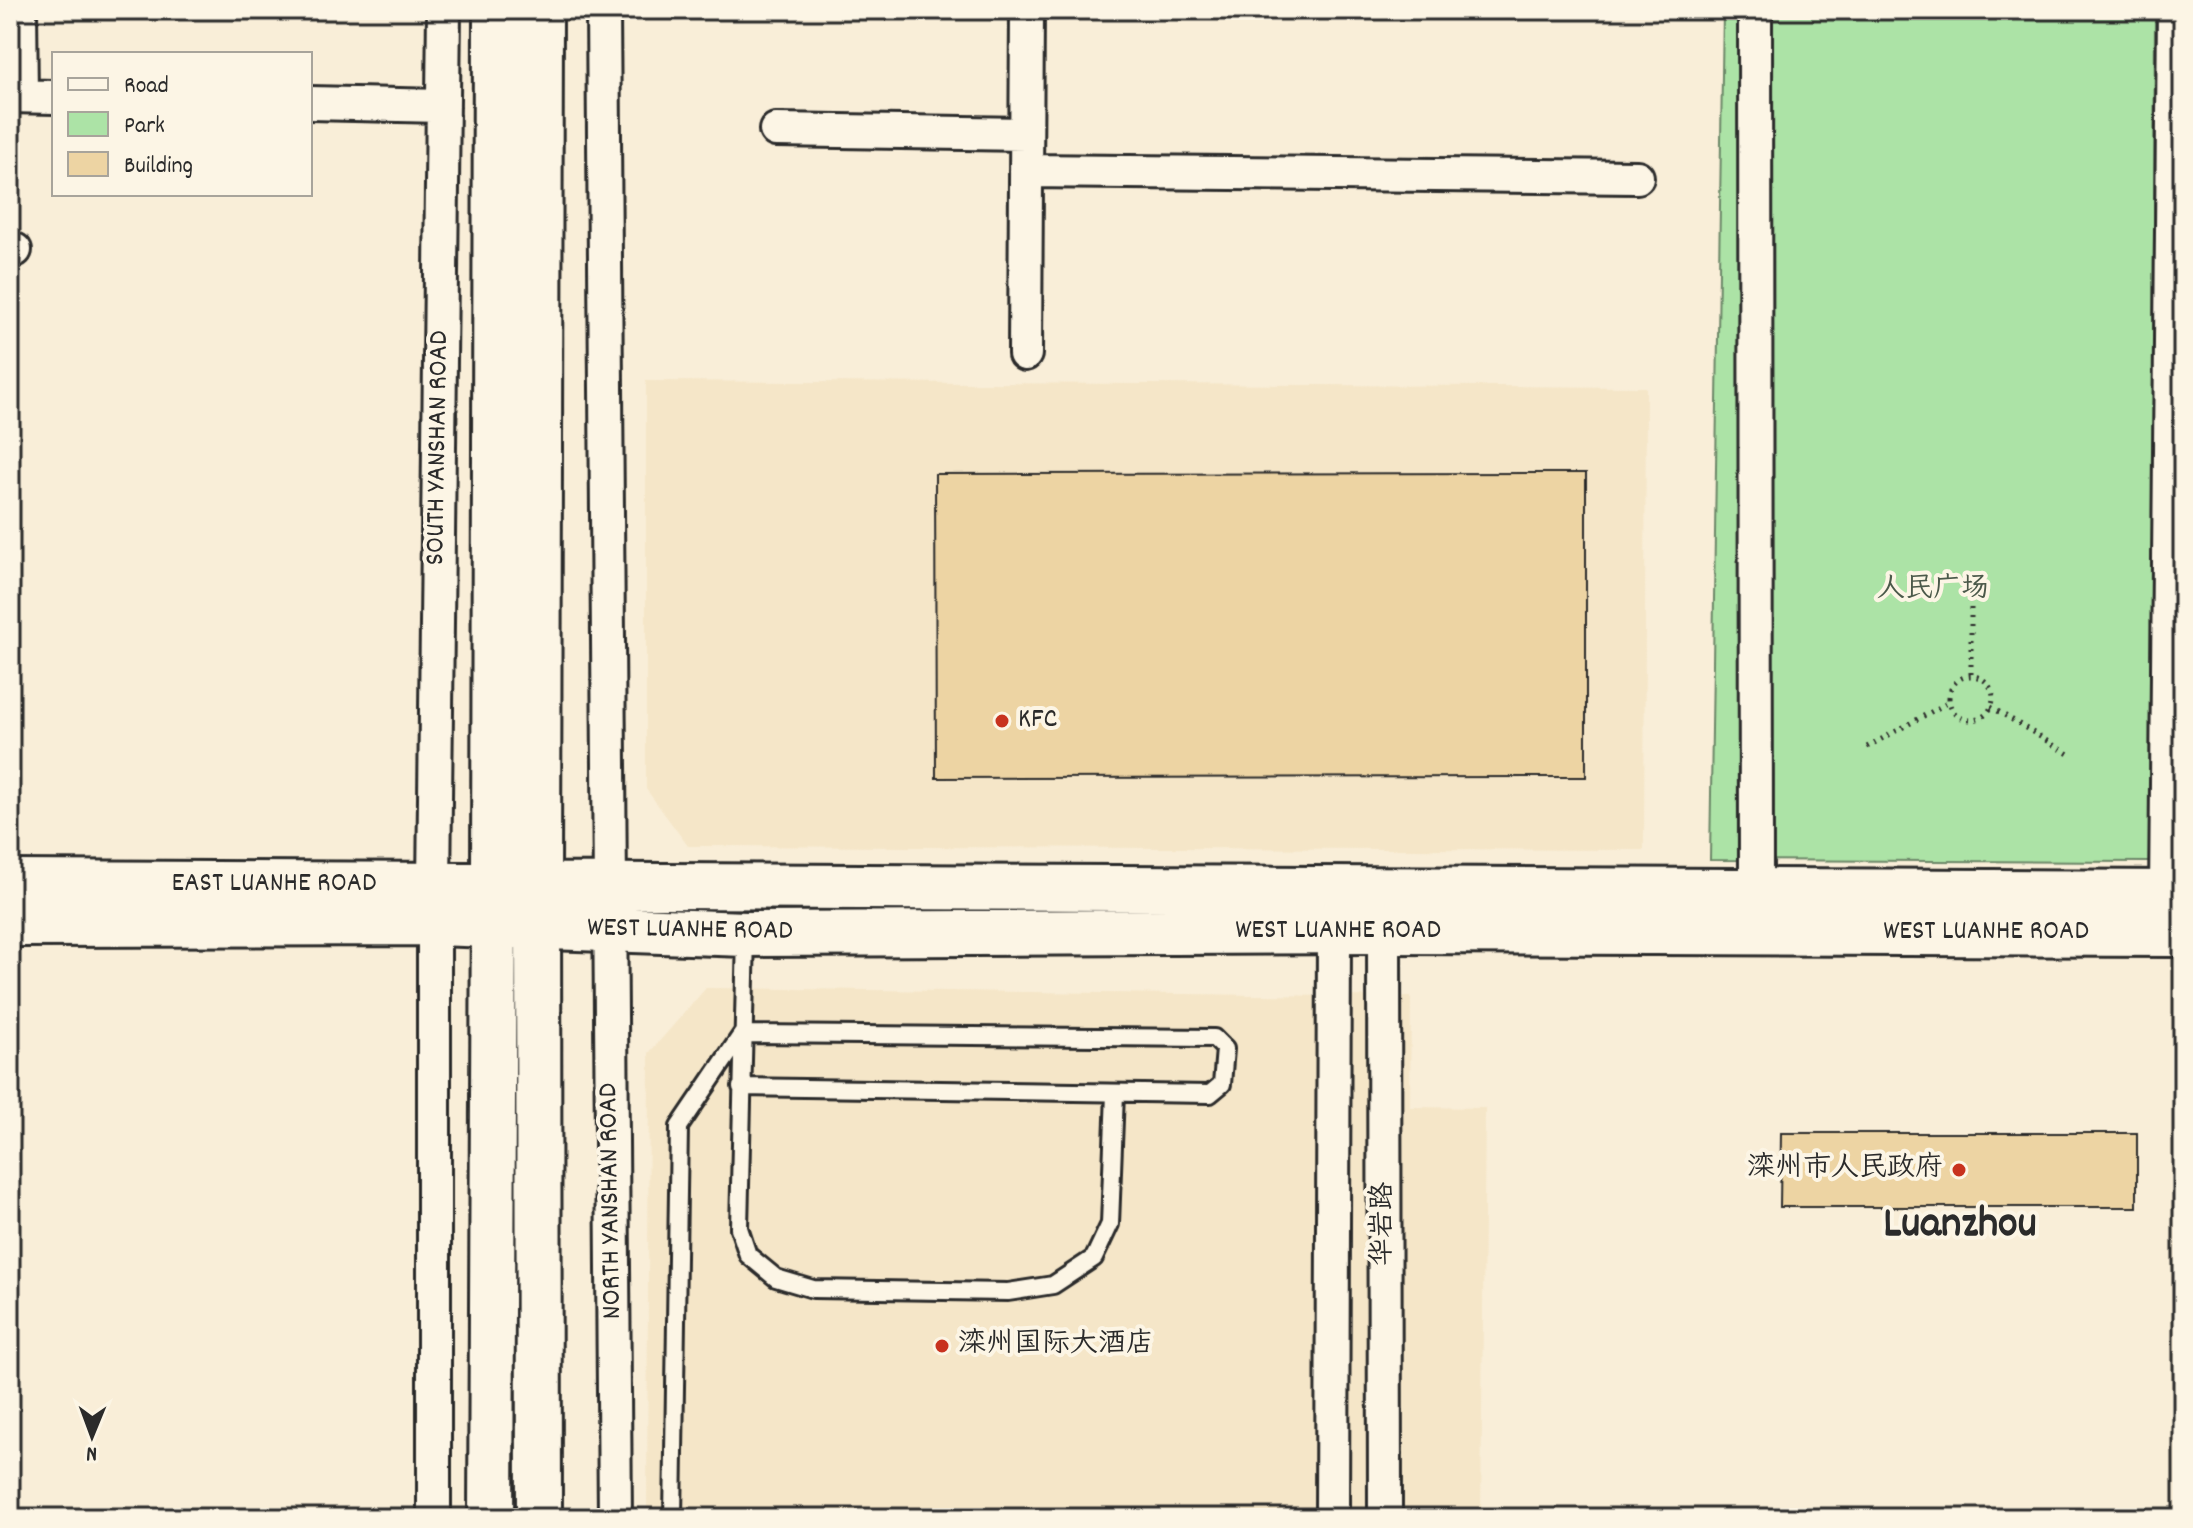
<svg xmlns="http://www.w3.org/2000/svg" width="2193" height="1528" font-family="Dekko,'LXGW WenKai TC',sans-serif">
	<rect width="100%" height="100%" fill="#f9eed8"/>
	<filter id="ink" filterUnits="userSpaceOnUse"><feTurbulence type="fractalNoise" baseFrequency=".0125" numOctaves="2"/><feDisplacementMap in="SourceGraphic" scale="16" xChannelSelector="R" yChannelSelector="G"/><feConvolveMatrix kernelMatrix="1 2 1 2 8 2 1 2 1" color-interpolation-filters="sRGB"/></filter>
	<g filter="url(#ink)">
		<path fill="#f5e6c8" d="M 646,381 L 1646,387 L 1644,850 L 688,846 L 646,789 Z
			M 706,988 L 1411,997 L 1410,1107 L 1485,1108 L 1481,1518 L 647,1518 L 649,1053 Z"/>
		<path fill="#ace3a6" stroke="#6c8768" stroke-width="2" d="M 1723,10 L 2155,10 L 2151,862 L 1710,860 Z"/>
		<path fill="#edd4a3" stroke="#2b2b2b" stroke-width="2" d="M 1586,473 L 1586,777 L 936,778 L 935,474 Z
			M 1781,1133 L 2137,1133 L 2137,1207 L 1780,1207 Z"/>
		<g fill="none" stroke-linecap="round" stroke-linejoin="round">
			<g stroke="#2b2b2b" stroke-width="22">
				<path id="lane" d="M 746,935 L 739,1228 L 748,1255 L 776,1278 L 813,1289 L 1008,1292 L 1053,1285 L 1094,1258 L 1110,1224 L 1115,1093
					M 673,1518 L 679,1127 L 742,1034 L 1214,1038 L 1225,1049 L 1222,1084 L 1210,1094 L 741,1087"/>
			</g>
			<g stroke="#2b2b2b" stroke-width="38">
				<path id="street" d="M 20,10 L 21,96
					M 603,10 L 615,1518
					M 1755,10 L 1756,890
					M 10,96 L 54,97
					M 310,103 L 443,106
					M 776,130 L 1026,134
					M 1026,171 L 1637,177
					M 10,250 L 15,250
					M 1025,354 L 1027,10
					M 2166,893 L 2174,10
					M 1384,931 L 1385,1518
					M 434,1518 L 434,886 L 444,10
					M 1332,1518 L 1334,933"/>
			</g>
			<g stroke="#2b2b2b" stroke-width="50">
				<path id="secondary" d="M 538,888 L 539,1518
					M 491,1518 L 494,888"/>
			</g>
			<g stroke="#2b2b2b" stroke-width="50">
				<path id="primary" d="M 10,883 L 2183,893
					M 494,885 L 496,10
					M 538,886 L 540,10
					M 10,924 L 436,923 L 746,934 L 1384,931 L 2183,934"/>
			</g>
			<path stroke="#2b2b2b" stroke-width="5" stroke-dasharray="2 6" stroke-linecap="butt" d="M 1971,576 L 1971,676
				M1949 698a22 22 0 1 1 44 0a22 22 0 1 1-44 0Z
				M 1991,707 L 2070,755
				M 1867,747 L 1949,702"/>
			<use href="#lane" stroke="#fcf5e5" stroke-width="16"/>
			<use href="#street" stroke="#fcf5e5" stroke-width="32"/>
			<use href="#secondary" stroke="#fcf5e5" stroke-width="44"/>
			<use href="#primary" stroke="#fcf5e5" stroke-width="44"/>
		</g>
	</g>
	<g fill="#c8321e" stroke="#fcf5e5" stroke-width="3">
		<circle cx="1002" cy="721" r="8"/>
		<circle cx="1959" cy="1170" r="8"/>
		<circle cx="942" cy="1346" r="8"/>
	</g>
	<g text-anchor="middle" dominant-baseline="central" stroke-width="8" stroke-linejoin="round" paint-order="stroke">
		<g font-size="28" fill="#2b2b2b" stroke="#fcf5e5">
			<text transform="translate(439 448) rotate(-89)">SOUTH YANSHAN ROAD</text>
			<text x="274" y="885">EAST LUANHE ROAD</text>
			<text transform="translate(690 931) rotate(1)">WEST LUANHE ROAD</text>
			<text x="1338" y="932">WEST LUANHE ROAD</text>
			<text x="1986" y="933">WEST LUANHE ROAD</text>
			<text transform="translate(612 1201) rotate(-91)">NORTH YANSHAN ROAD</text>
			<text transform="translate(1385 1224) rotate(-90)">华岩路</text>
		</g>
		<g font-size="28" fill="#4b594a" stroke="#fcf5e5">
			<text x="1933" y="591">人民广场</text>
		</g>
		<g font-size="28" fill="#2b2b2b" stroke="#fcf5e5" text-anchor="start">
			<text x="1018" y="721">KFC</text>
			<text x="1943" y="1170" text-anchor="end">滦州市人民政府</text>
			<text x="958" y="1346">滦州国际大酒店</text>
		</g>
		<g font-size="44" font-weight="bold" fill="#2b2b2b" stroke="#fcf5e5">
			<text x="1960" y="1226">Luanzhou</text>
		</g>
	</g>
	<rect width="2193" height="1528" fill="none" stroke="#fcf5e5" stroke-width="40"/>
	<rect x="20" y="20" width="2153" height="1488" fill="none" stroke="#2b2b2b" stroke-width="3" filter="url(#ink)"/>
	<rect x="52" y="52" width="260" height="144" fill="#fcf5e5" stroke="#a8a49b" stroke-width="2"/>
	<rect x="68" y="78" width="40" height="12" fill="#fcf5e5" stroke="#a8a49b" stroke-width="2"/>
	<text x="124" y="92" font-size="24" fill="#2b2b2b">Road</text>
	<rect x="68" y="112" width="40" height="24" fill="#ace3a6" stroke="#a8a49b" stroke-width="2"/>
	<text x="124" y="132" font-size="24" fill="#2b2b2b">Park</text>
	<rect x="68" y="152" width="40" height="24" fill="#edd4a3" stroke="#a8a49b" stroke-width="2"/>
	<text x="124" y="172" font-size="24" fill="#2b2b2b">Building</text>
	<g transform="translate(92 1436) rotate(181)" stroke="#fcf5e5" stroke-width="6" paint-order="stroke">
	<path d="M0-6L14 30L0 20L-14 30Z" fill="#2b2b2b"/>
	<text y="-12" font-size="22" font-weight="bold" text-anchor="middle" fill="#2b2b2b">N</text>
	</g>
</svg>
